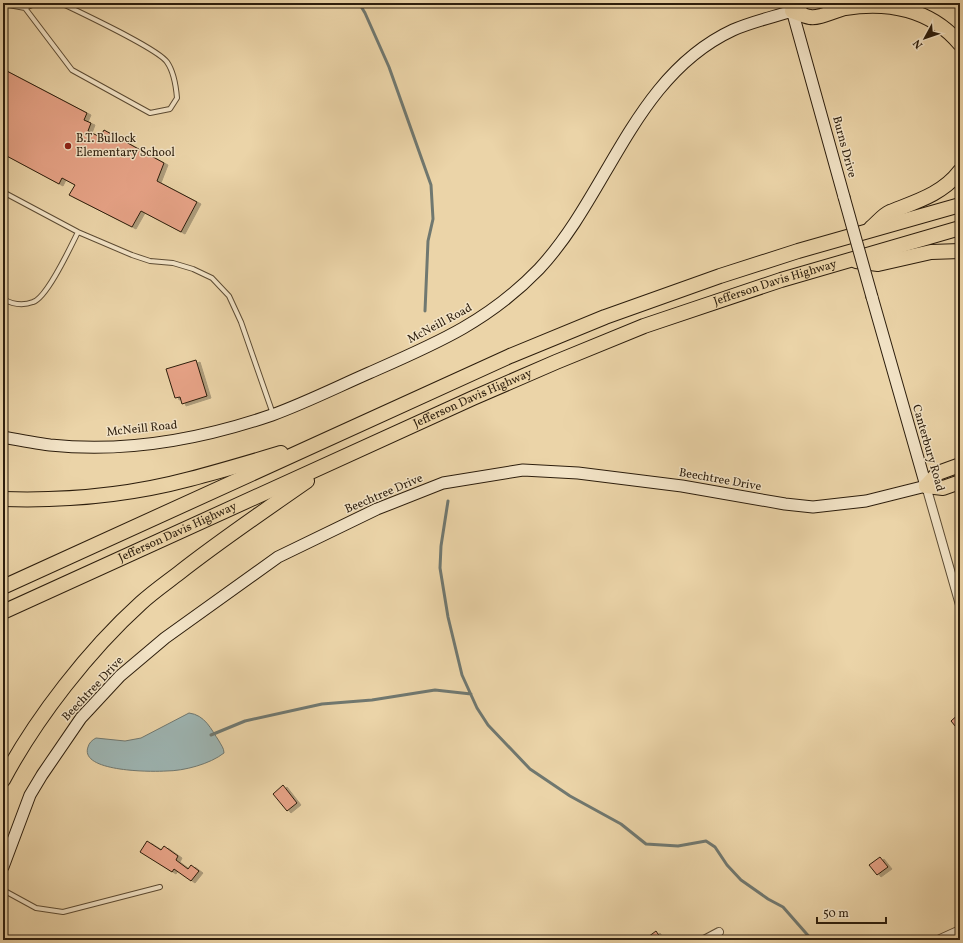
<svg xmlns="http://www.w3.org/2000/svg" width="963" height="943" font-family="Vollkorn,serif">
	<defs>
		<filter id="shadow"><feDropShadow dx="4" dy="2" stdDeviation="0" flood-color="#0004"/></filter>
	</defs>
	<rect width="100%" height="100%" fill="#ebd4a8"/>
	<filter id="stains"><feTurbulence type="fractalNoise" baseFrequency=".005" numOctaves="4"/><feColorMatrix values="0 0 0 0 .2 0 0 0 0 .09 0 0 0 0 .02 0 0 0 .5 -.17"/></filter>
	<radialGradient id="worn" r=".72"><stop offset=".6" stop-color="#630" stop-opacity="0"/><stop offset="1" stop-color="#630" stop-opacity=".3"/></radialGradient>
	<path fill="#9db5b3" stroke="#707870" d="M 189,713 C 205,715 211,729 219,741 C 221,745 224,748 224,753 C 210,764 184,771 166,771 C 152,772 79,772 88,747 C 89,743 92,740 96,738 L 125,741 L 141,738 Z"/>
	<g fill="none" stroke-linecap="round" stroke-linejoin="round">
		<path stroke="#707870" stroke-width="3" d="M 359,3 L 365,13 L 389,67 L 431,185 L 433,219 L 428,241 L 425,311
			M 448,501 L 441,546 L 440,568 L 448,617 L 462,675 L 477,708 L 488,725 L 530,769 L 570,796 L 621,824 L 646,844 L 678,846 L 706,841 L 715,847 L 727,865 L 741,880 L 768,899 L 783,907 L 812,940
			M 211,735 L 245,721 L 322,704 L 372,700 L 435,690 L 471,694"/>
	</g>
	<path fill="#e7a387" stroke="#2c1d0c" filter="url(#shadow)" d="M 3,69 L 87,113 L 84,120 L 91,123 L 88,131 L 100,137 L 104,130 L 164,163 L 157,181 L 197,202 L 181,232 L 141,211 L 132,227 L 69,195 L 75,185 L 62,178 L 59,184 L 3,154 Z
		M 196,360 L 207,396 L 182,404 L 180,397 L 175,398 L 166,369 Z
		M 960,713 L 960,732 L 951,721 Z
		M 283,785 L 297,803 L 287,811 L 273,794 Z
		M 147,841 L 161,850 L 164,846 L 178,856 L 176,860 L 188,869 L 191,865 L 199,871 L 191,881 L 174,869 L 172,872 L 140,852 Z
		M 880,857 L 888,867 L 877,875 L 869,865 Z
		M 656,931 L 662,940 L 644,940 Z"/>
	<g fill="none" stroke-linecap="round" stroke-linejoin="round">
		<g stroke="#5c4b33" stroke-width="6">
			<path id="lane" d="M 3,4 L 25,8 L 37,3
				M 25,8 L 72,70 L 150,113 L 170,109 L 177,98 C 176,86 174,72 167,62 C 157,48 81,13 61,3
				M 3,192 L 78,232 L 132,255 L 150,261 L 173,263 L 193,269 L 212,278 L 229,296 L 241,322 L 273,414
				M 3,299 C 12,304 23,306 33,302 C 47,298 71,246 78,232
				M 3,890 L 36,908 L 63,912 L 160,887"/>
		</g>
		<g stroke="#5c4b33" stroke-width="10">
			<path id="street" d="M 926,486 L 960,605
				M 704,940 L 719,932
				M 938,940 L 960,930"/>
		</g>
		<g stroke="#2c1d0c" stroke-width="13">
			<path id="secondary" d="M 790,3 L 844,197
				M 3,437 C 19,440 35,443 50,445 C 124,453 202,439 272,415 C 305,403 337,387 369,373 C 435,344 488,322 539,269 C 609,194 634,76 733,30 C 751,22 773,17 792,11
				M 3,867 L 30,795 L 42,775 L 81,718 L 120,676 L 165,638 L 278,557 L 377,509 L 443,483 L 523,470 L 578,473 L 682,486 L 785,504 L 813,507 L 866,501 L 926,486 L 872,297"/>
		</g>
		<g stroke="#2c1d0c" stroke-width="16">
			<g id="highway">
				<path d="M 802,3 L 792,11 C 798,13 804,16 810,17 C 818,19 836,10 845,8 C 888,1 931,9 960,44"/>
				<path d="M 871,228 C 877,223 883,215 890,212 C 915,202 943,194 960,171"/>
				<path d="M 856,261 L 878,264 L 931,252 L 960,251"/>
				<path d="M 926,486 L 938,473 L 960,465"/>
				<path d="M 926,486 L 943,488 L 960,482"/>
				<path d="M 3,499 C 65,501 130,495 190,479 C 221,471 251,462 281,453"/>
				<path d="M 3,587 L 510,356 L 605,317 L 720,276 L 798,251 L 960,205"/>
				<path id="s1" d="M 3,612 L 473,398 L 556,362 L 644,326 L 781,280 L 960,228"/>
				<path d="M 3,780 C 36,718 89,650 141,603 C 153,592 166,583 179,573 C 221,540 264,511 307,481"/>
			</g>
		</g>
		<use href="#lane" stroke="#f2e3c6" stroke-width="4"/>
		<use href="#street" stroke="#f2e3c6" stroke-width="8"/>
		<use href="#secondary" stroke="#f2e3c6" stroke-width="11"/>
		<use href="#highway" stroke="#ebd4a8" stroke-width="14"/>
		<g stroke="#2c1d0c" stroke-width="13" stroke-linecap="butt">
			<path id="secondary-bridge" d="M 844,197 L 872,297"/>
		</g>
		<use href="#secondary-bridge" stroke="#f2e3c6" stroke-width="11"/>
	</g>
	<circle fill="#8f2418" stroke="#f2e3c6" stroke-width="1.5" cx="68" cy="146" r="4"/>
	<g text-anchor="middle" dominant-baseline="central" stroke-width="3" stroke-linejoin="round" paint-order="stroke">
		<g font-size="12" fill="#2c1d0c" stroke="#f2e3c6" text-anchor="start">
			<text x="76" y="139">B.T. Bullock<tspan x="76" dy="14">Elementary School</tspan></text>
		</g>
		<g font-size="12" fill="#2c1d0c" stroke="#f2e3c6">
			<text transform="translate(844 147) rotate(75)">Burns Drive</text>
			<text stroke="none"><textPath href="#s1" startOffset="840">Jefferson Davis Highway</textPath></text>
			<text transform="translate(440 324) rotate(-28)">McNeill Road</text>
			<text stroke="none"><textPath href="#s1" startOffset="516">Jefferson Davis Highway</textPath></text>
			<text transform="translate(142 429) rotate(-6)">McNeill Road</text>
			<text transform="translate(928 448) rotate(74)">Canterbury Road</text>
			<text transform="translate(720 480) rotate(10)">Beechtree Drive</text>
			<text transform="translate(384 494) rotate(-23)">Beechtree Drive</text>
			<text stroke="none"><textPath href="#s1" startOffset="192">Jefferson Davis Highway</textPath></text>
			<text transform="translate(93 689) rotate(-47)">Beechtree Drive</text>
		</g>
	</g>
	<rect width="963" height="943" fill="none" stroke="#ebd4a8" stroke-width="16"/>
	<rect x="4" y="4" width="955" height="935" fill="none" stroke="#2c1d0c" stroke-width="2"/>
	<rect x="8" y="8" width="947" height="927" fill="none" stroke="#2c1d0c"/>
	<g transform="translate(925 38) rotate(230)" stroke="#f2e3c6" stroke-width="3" paint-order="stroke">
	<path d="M0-3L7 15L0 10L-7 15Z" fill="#2c1d0c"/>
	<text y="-6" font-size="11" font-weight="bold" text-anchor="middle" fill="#2c1d0c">N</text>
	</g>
	<path d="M817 917v6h69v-6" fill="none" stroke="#2c1d0c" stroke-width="2"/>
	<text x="823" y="917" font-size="12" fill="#2c1d0c" stroke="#f2e3c6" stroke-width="3" paint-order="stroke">50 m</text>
	<rect width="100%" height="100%" filter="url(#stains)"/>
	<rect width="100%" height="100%" fill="url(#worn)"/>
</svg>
